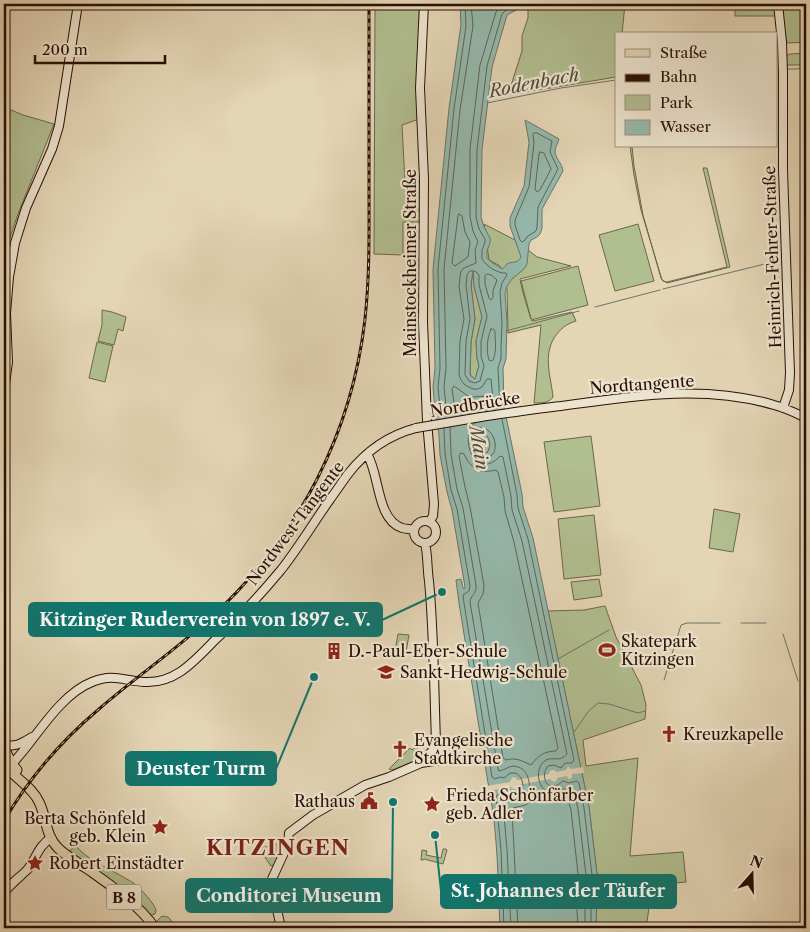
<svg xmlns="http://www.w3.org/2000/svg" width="810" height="932" font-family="'Libre Caslon Text',serif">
	<rect width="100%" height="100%" fill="#e4d5b5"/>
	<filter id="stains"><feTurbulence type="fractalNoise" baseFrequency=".004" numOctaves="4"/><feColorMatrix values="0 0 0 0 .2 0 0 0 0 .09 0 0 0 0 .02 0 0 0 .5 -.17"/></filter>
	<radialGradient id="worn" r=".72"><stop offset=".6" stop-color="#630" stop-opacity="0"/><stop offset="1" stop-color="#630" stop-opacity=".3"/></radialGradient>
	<path fill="#b1be90" stroke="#6d664a" d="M 375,4 L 424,4 L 419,119 L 402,125 L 405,182 L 421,181 L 421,222 L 403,222 L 403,255 L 374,254 Z
		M 530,4 L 625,4 L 622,34 L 616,34 L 616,77 L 514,94 L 510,90 L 513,79 L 522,51 L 522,36 L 528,18 L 528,8 Z
		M 735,4 L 776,4 L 777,16 L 735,16 Z
		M 781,4 L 806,4 L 806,42 L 789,43 L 784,42 Z
		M 806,53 L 806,62 L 800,65 L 785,65 L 785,56 L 790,54 Z
		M 4,107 L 23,115 L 54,124 L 18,214 L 7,246 L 4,262 Z
		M 630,146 L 632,146 L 634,166 L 643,215 L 661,278 L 663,281 L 667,282 L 727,267 L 703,168 L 707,168 L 730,267 L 667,283 L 662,280 L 641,210 L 634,175 Z
		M 484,224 L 515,240 L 537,257 L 571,266 L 520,279 L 523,293 L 531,319 L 521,281 L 578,266 L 588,305 L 531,320 L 533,321 L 572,312 L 576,321 C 566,324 560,329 554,338 C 543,357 551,377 553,397 C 549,403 542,403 534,403 L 541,325 L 508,333 L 507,289 L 500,266 L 489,260 Z
		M 638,224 L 654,281 L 615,291 L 599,235 Z
		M 473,269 L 474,286 L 482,317 L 476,341 L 477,358 L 479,366 L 475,379 L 470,375 L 471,342 L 475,319 L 471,285 Z
		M 102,310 L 112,312 L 126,317 L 123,331 L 118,329 L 114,345 L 98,341 L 102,325 Z
		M 97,342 L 113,346 L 105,382 L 89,378 Z
		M 483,432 C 490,437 492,445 487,453 L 483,452 C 481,445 478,439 481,433 Z
		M 591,436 L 600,506 L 554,512 L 544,442 Z
		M 714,509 L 740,514 L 733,552 L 709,548 Z
		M 594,515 L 601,575 L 564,579 L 558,519 Z
		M 599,579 L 602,596 L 574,600 L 571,582 Z
		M 605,606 L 616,637 L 641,685 L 646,705 L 645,719 L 583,740 L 586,766 L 638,758 L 630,856 L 683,852 L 686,882 L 675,883 L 674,906 L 649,908 L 646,928 L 596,928 L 597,893 L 598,883 L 589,807 L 548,611 L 584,610 Z
		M 398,634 L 409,635 L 406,652 L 395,651 Z
		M 417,745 L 419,755 L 417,760 L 392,770 L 389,769 L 410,748 L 412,750 Z
		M 276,844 L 281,847 L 281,850 L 274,865 L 271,866 L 264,856 L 262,848 Z
		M 76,846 C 86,858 104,867 118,874 C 123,877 129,880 135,884 C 140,888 156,905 156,911 C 156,912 155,913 155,914 L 151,915 L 148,914 L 117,885 L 69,851 Z
		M 443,849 L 446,849 L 447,850 L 443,864 L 424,859 L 423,860 L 421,860 L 422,850 L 427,851 L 426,855 L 441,858 Z
		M 162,916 L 168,917 L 178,928 L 159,928 L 157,924 L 158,920 Z"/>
	<path fill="#95b9ad" stroke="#6a7569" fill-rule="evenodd" d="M 460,4 L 523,4 L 522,7 L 507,15 L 492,67 L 482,150 L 481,217 L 484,227 L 490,238 L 490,243 L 487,251 L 487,258 C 491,263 497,265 502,269 C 504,268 505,266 507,264 C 512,261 518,264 521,257 L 510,226 L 510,218 L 524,186 L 529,142 L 525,120 L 559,139 C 558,143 555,148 555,151 C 555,158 562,163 563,171 L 542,209 L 542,228 L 540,234 L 537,237 L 531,240 L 529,244 L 527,264 L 524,269 L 512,279 L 507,286 L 505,293 L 507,323 L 506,359 L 503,368 L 504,407 L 522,494 L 523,507 L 533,538 L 589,807 L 598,883 L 597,893 L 596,928 L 500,928 C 498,883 498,838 490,793 L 491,792 L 488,783 L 459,603 L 456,580 L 461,579 L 463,588 L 464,589 L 465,587 L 452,510 L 447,492 L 440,455 L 439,435 L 435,408 L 433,387 L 435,368 L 433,269 L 449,108 L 461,25 ZM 473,271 L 474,286 L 482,317 L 476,341 L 477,358 L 479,366 L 475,379 L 470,375 L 471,342 L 475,319 L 471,285 ZM 483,432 C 490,437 492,446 487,453 L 483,451 C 481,445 478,439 481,433 Z"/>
	<path fill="#e4d5b5" d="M 568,766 L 571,769 L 583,767 L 584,773 L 572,774 L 572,778 L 568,779 L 567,776 L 557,778 L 557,780 L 554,782 L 552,781 L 550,779 L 518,785 L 517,788 L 515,789 L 513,789 L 511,787 L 503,788 L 501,791 L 499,789 L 489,791 L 487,786 L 510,782 L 511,779 L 513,777 L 516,778 L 517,780 L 549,774 L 550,771 L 552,770 L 555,770 L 556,772 L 566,770 Z"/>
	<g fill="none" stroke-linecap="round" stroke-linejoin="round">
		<path stroke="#5f6458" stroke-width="1" d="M 534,133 L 537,133 L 552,141 L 550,152 L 558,169 L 538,207 L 537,227 L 536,231 L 528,236 L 524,241 L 522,242 L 520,240 L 515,225 L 515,220 L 529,187 L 534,143 L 533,135 Z
			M 540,152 L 544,153 L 551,169 L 540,190 L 537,192 L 535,189 L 539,154 Z
			M 459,214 L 462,216 L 465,232 L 470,242 L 468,257 L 455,266 L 452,263 L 458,216 Z
			M 470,271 L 475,271 L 479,275 L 479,285 L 487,316 L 481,342 L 481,356 L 484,366 L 480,381 L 475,383 L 469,381 L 465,375 L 466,341 L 470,319 L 466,285 L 467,275 Z
			M 488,274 L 491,275 L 497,280 L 493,291 L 493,298 L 491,300 L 489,298 L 485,284 L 485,276 Z
			M 491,329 L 493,329 L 495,331 C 495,341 497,351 493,360 L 491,361 L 489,360 C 486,350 487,338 491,329 Z
			M 500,409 L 498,368 L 501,358 L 501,347 L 502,323 L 500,292 L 502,283 L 507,275 L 506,273 C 498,274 486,266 482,259 L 482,250 L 485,242 L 485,239 L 479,229 L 476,217 L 477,150 L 487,66 L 502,14 L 505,11 L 517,4
			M 494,410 L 491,379 L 487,379 L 482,387 L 478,389 L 473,389 L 465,385 L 461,380 L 459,375 L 460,341 L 464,319 L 459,287 L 460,277 L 461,271 L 464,268 L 476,263 L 475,250 L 478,242 L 473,231 L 470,217 L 470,149 L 480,65 L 496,12 L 500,7 L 505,4
			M 456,416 L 452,389 L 454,386 L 468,396 L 474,397 L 484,396 L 486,411
			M 448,417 L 446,406 L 444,387 L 446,368 L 444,269 L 460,110 L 473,26 L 471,4
			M 442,418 L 440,407 L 438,387 L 440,368 L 438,269 L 454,109 L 466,26 L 465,4
			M 502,419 L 517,495 L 518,508 L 528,539 L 574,760 L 572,763 L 565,763 L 561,768 L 554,765 L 548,766 C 539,777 548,795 563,781 L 569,783 L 577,781 L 579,783 L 584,808 L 593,883 L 591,911 L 591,928
			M 475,423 C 457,438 477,482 500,456 L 503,457 L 511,496 L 512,510 L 522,541 L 567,754 C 559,763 554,756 546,760 C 534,767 537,789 550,793 C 556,795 559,790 564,789 C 567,789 570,789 572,789 L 574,791 L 578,809 L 587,883 L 585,911 L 585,928
			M 450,427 L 451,454 L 457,489 L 463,508 L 476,585 C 477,594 470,596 470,602 L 498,769 L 499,771 C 506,770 510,764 518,767 C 530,770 534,793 522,799 C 515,803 509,798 503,803 L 507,850 L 511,928
			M 444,428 L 445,454 L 451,490 L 457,509 L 470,586 L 469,591 L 463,595 L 464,603 L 492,777 L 495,779 L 500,777 L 504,778 L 510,773 L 516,773 C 527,780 525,799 508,792 L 503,795 L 497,795 L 496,797 L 501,850 L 504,928
			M 480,428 C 496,427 500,453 489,457 C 476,462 469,434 480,428 Z
			M 461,453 L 464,454 C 471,469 480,474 496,470 L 498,472 L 504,497 L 505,511 L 514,542 L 558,748 L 556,751 C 544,751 538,756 531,765 C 522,761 516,757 506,760 L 503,758 L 478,603 L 483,594 L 484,585 L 470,507 L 465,487 L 459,456 Z
			M 518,928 L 512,810 L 513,808 L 526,805 L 537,794 C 547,800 554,802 566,797 L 568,799 L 571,810 L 579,883 L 577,911 L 578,928"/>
		<path stroke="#6a7569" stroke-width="1" d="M 785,69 L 797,69 L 806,66
			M 487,103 L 561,88 L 616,80
			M 663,289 L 769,263
			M 595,307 L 660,290
			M 506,331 L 579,311
			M 741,623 L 766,623
			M 783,634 L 798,681
			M 558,659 L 609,630
			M 664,680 L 681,625 L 687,623 L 720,623
			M 574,732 L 588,712 L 598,703 L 609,704 L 638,713 L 645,711"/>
		<g stroke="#290e03" stroke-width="10">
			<path id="secondary" d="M 424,4 L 420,88 L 424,179 L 423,322 L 427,421 L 434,504 L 433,516 L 430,521
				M 778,4 L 782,42 L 783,73 L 783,170 L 790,373 L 789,390 L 783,408
				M 4,384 L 5,384 L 8,362 L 6,313 L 9,277 L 15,243 L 26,208 L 52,149 L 59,126 L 78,4
				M 481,417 C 508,413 534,409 561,406 C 632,396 704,384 774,405 C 785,408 796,413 806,418
				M 367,454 C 380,474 376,519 402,528 C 406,529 410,529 414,530
				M414 532a11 11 0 1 1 22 0a11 11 0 1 1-22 0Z
				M 4,744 C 15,748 22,743 32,737
				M 421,763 L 433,750 L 436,742 C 434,688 434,634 429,581 C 427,568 428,556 425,543
				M 4,774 C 12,764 20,755 28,745 C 45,723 66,692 92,682 C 114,673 124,681 144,682 C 176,684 195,660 216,639 C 239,618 261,594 281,570 C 299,547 314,522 331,498 C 337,490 342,482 348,474 C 366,451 389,435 416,428
				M 4,893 C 10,884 19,878 27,870 C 36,859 38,846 51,838
				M 281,928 L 273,891 L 272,879 L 288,844 L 289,833 L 313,815 L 365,785 L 389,777 L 421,763 L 440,760 L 444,755 L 440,743 L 436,738"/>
		</g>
		<g stroke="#290e03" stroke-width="11">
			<path id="primary" d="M 4,748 L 12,764 L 17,770
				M 4,763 C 13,778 32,786 39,802 C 47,818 45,835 58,848 C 67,857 79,863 89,870 C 113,887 138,904 155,928"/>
		</g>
		<use href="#secondary" stroke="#ede4cf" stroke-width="8"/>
		<use href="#primary" stroke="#e4d5b5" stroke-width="9"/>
		<g stroke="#290e03" stroke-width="3">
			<path id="rail" d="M 4,821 C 29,778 61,741 99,709 C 138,675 180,647 217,612 C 300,533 352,433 365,319 C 370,273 369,227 369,181 C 369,122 369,63 369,4"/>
		</g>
		<use href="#rail" stroke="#ede4cf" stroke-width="1" stroke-dasharray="4" stroke-linecap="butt"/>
		<g stroke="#290e03" stroke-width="10" stroke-linecap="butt">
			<path id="secondary-bridge" d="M 416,428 L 481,417"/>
		</g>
		<use href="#secondary-bridge" stroke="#ede4cf" stroke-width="8"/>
	</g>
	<defs>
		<g id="stadium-bare" transform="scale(1.35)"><path d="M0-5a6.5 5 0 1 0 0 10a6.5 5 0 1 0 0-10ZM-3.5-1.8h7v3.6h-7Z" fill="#8f2418" stroke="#ede4cf" stroke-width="2.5" paint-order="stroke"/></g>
		<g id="building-bare" transform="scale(1.35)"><path d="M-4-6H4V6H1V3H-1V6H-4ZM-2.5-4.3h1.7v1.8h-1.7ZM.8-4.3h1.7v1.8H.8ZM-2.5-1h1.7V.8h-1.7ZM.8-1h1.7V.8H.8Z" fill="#8f2418" stroke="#ede4cf" stroke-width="2.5" paint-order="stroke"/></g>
		<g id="school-bare" transform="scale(1.35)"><path d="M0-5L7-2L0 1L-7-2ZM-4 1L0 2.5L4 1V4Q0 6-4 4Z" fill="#8f2418" stroke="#ede4cf" stroke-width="2.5" paint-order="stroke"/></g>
		<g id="church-bare" transform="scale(1.35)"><path d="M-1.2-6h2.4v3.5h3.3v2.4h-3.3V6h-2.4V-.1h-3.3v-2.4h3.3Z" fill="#8f2418" stroke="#ede4cf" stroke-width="2.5" paint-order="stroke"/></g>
		<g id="civic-bare" transform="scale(1.35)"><path d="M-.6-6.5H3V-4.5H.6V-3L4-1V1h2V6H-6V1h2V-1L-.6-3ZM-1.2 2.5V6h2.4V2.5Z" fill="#8f2418" stroke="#ede4cf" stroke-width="2.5" paint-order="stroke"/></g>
		<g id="sight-bare" transform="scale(1.35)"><path d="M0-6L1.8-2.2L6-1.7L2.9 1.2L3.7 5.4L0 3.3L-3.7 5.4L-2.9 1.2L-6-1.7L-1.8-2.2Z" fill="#8f2418" stroke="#ede4cf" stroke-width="2.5" paint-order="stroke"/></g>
	</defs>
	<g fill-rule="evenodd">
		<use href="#stadium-bare" x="607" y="650"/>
		<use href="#building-bare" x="334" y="651"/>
		<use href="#school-bare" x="386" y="672"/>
		<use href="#church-bare" x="669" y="734"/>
		<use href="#church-bare" x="400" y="749"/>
		<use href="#civic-bare" x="369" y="801"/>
		<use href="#sight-bare" x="432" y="804"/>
		<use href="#sight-bare" x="160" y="827"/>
		<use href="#sight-bare" x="35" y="863"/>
	</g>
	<g text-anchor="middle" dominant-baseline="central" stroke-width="4.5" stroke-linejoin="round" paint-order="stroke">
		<rect fill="#ede4cf" stroke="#644e40" stroke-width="1" x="106.5" y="884.5" width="35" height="25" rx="4"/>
		<g font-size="15" font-weight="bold" fill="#290e03">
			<text x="124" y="897">B 8</text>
		</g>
		<g font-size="16" fill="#290e03" stroke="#ede4cf">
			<text transform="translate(772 257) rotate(-92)">Heinrich-Fehrer-Straße</text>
			<text transform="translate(410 263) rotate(-90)">Mainstockheimer Straße</text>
			<text transform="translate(642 384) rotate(-4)">Nordtangente</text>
			<text transform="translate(475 404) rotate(-9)">Nordbrücke</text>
			<text transform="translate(295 523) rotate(-53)">Nordwest-Tangente</text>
		</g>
		<g font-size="16" fill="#290e03" stroke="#ede4cf" text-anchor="start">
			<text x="621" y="641">Skatepark<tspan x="621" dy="18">Kitzingen</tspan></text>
			<text x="348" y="651">D.-Paul-Eber-Schule</text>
			<text x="400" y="672">Sankt-Hedwig-Schule</text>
			<text x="683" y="734">Kreuzkapelle</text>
			<text x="414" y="740">Evangelische<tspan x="414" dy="18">Stadtkirche</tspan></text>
			<text x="446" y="795">Frieda Schönfärber<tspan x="446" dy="18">geb. Adler</tspan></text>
			<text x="355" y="801" text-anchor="end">Rathaus</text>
			<text x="146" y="818" text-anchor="end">Berta Schönfeld<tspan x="146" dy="18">geb. Klein</tspan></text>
			<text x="49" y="863">Robert Einstädter</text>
		</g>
		<g font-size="18" font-style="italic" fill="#4f4a3e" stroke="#ede4cf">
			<text transform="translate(534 83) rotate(-11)">Rodenbach</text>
			<text transform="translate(479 448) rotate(81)">Main</text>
		</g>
		<g font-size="21" font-weight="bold" letter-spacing="1" fill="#7a1f14" stroke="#ede4cf">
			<text x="278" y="847">KITZINGEN</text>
		</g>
	</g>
	<path fill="none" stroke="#0f766e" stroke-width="2" d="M442 592L382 620M314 677L276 769M435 835L441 891M393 802L392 895"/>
	<g fill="#0f766e" stroke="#ede4cf" stroke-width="2">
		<circle cx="442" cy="592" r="5"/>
		<circle cx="314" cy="677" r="5"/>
		<circle cx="435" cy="835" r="5"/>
		<circle cx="393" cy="802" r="5"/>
	</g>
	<g fill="#0f766e" stroke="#0f766e" stroke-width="2">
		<rect x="29" y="603" width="353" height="33" rx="5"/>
		<rect x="126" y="752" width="150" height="33" rx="5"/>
		<rect x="441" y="875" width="235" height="33" rx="5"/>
		<rect x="186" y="879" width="206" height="33" rx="5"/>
	</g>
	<g font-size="18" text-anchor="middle" font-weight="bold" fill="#fff">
		<text x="205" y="626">Kitzinger Ruderverein von 1897 e. V.</text>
		<text x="201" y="775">Deuster Turm</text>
		<text x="558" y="897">St. Johannes der Täufer</text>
		<text x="289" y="902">Conditorei Museum</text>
	</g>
	<rect width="810" height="932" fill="none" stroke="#e4d5b5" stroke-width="20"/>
	<rect x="5" y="5" width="800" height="922" fill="none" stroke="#290e03" stroke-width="2.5"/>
	<rect x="10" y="10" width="790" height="912" fill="none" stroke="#290e03"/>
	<rect x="615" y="32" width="162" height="115" fill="#ede4cf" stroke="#9f8e7d"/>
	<rect x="625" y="49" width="25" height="8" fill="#e4d5b5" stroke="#9f8e7d"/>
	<text x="660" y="58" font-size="15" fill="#290e03">Straße</text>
	<rect x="625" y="74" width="25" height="8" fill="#290e03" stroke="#9f8e7d"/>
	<text x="660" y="82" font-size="15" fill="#290e03">Bahn</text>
	<rect x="625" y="95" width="25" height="15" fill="#b1be90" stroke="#9f8e7d"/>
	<text x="660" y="108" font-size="15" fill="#290e03">Park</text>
	<rect x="625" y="120" width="25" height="15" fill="#95b9ad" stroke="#9f8e7d"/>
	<text x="660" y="132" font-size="15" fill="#290e03">Wasser</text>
	<g transform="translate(752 874) rotate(20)" stroke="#ede4cf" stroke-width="4" paint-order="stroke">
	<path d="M0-4L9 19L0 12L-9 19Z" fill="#290e03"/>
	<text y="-8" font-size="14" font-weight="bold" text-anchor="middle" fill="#290e03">N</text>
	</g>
	<path d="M35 55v8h130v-8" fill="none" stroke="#290e03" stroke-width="2.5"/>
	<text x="42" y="55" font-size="15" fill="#290e03" stroke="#ede4cf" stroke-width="4" paint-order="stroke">200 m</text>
	<rect width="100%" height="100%" filter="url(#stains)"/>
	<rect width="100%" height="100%" fill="url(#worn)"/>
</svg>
